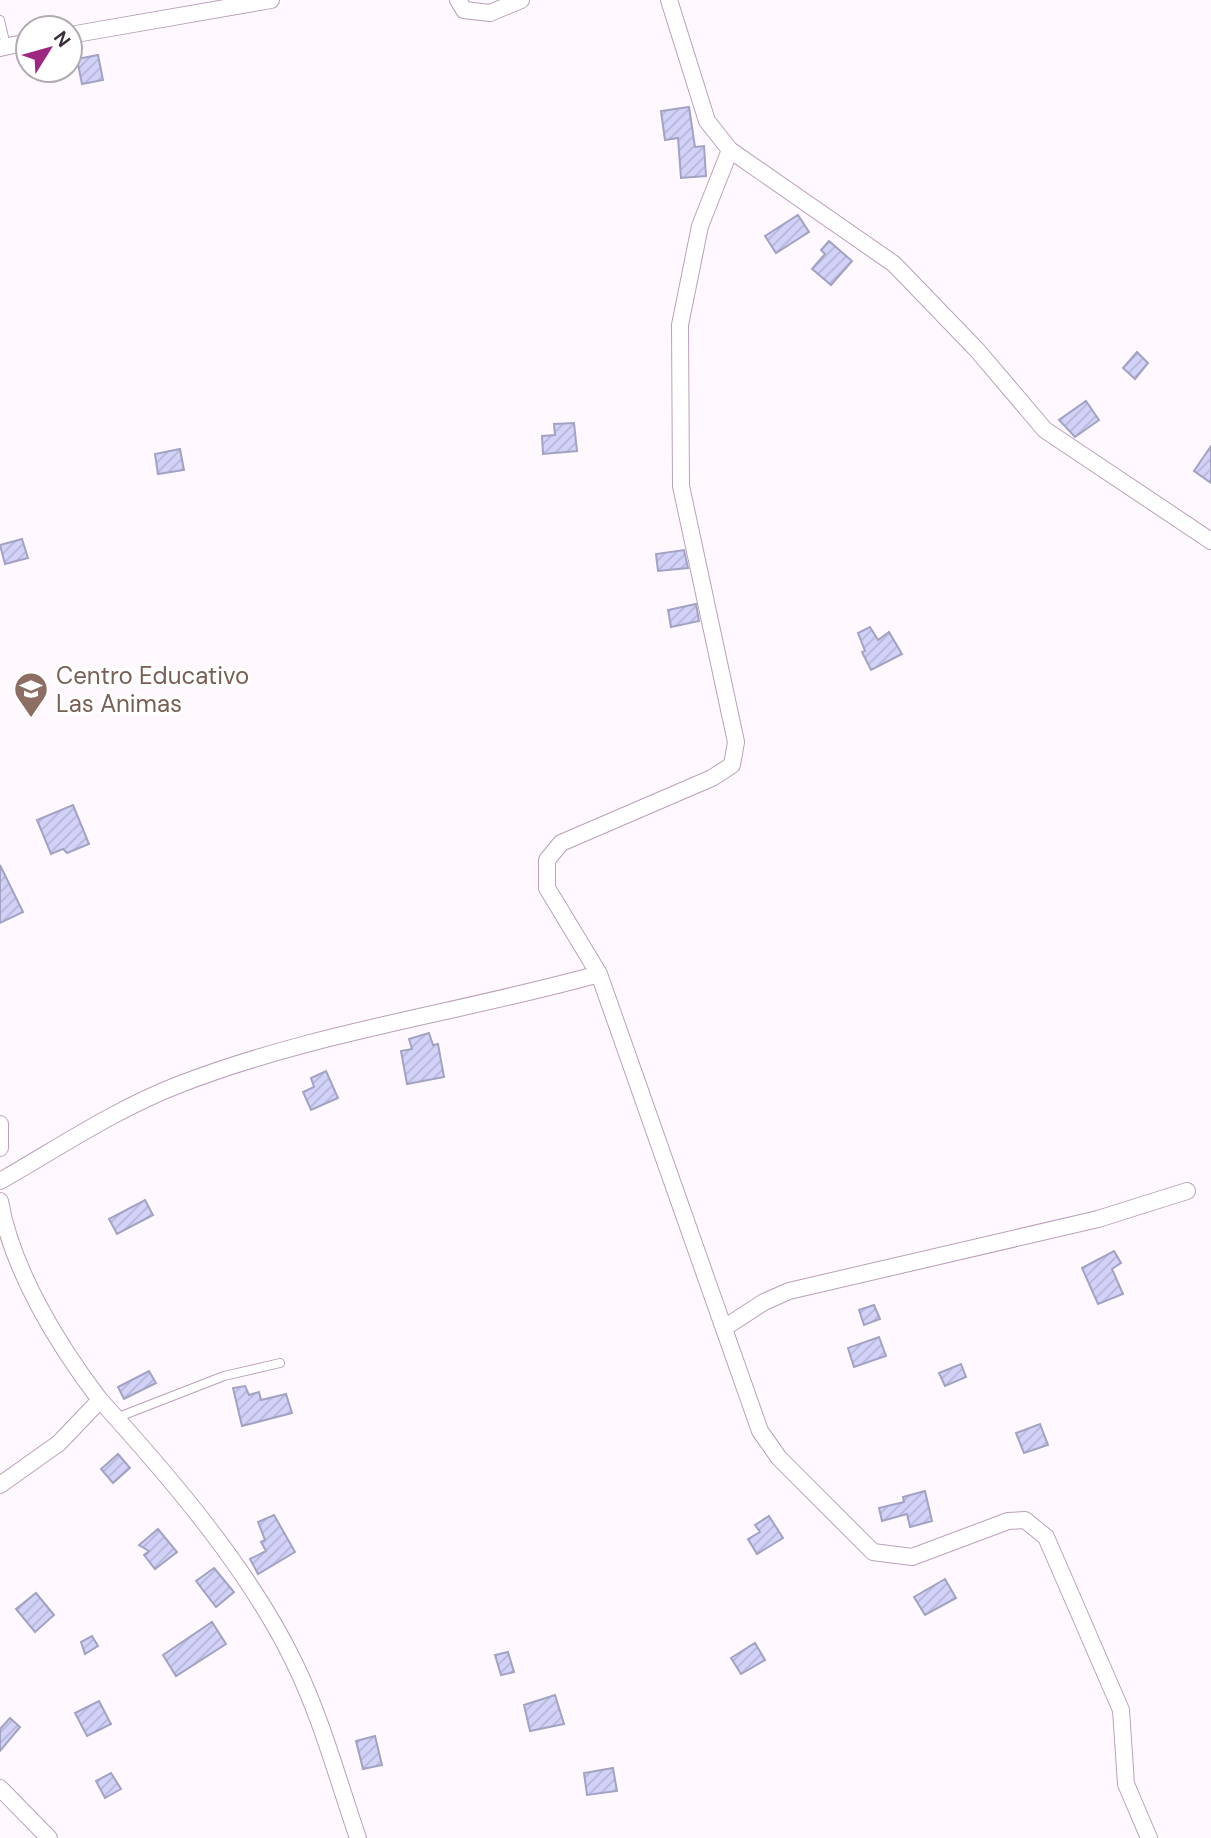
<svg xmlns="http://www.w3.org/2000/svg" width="1211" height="1838" font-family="'DM Sans',sans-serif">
	<defs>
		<pattern id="building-hatch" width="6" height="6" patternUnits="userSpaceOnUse" patternTransform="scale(1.75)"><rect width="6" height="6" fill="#d2d2f9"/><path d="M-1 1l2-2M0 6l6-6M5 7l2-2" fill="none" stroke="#b5b5d6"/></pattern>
	</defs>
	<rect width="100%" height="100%" fill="#fff9ff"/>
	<path fill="url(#building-hatch)" stroke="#a2a2c3" stroke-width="2" d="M 98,55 L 103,80 L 82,84 L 77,59 Z
		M 689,107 L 695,147 L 704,146 L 706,176 L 681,178 L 678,138 L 665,140 L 661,111 Z
		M 798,215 L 809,232 L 776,253 L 765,236 Z
		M 829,241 L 852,261 L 831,285 L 812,269 L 825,254 L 821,250 Z
		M 1137,352 L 1148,363 L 1135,379 L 1123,368 Z
		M 1086,401 L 1099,420 L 1075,437 L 1059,420 Z
		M 574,423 L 577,451 L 543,454 L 542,436 L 555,435 L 554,424 Z
		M 1211,446 L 1211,483 L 1194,471 Z
		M 180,449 L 184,470 L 158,474 L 155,454 Z
		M 22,539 L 28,558 L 5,564 L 0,545 Z
		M 684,550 L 688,568 L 658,571 L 656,554 Z
		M 696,604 L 699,621 L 671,627 L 668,610 Z
		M 870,627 L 878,640 L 889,632 L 902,654 L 871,670 L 862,652 L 865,651 L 858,633 Z
		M 73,805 L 89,844 L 67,853 L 63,849 L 51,854 L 37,820 Z
		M 0,865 L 23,912 L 0,923 Z
		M 429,1033 L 433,1045 L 438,1044 L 444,1077 L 407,1084 L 401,1051 L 412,1049 L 409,1039 Z
		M 326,1071 L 338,1098 L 311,1110 L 303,1092 L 314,1087 L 311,1078 Z
		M 145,1200 L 153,1215 L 117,1234 L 109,1219 Z
		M 1114,1251 L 1121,1263 L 1112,1269 L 1123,1294 L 1098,1304 L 1082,1268 Z
		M 874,1305 L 880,1319 L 864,1325 L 859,1310 Z
		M 879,1337 L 886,1356 L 854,1367 L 848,1348 Z
		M 961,1364 L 966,1377 L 945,1386 L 939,1373 Z
		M 149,1371 L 156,1383 L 124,1399 L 118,1387 Z
		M 245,1386 L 249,1395 L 259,1392 L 261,1400 L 286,1394 L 292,1413 L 242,1426 L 233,1388 Z
		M 1040,1424 L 1048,1445 L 1024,1453 L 1016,1433 Z
		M 118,1454 L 130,1468 L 113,1483 L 101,1469 Z
		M 925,1491 L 932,1521 L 910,1527 L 907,1514 L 882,1521 L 879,1508 L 904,1502 L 903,1497 Z
		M 274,1515 L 295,1552 L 258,1574 L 250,1559 L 266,1551 L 261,1542 L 265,1540 L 258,1522 Z
		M 769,1516 L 783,1538 L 757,1554 L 748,1539 L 760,1532 L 755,1525 Z
		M 158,1529 L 177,1552 L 155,1569 L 144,1555 L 149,1551 L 139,1545 Z
		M 214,1568 L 234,1592 L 216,1607 L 196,1581 Z
		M 945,1579 L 956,1598 L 925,1615 L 914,1597 Z
		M 36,1593 L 54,1615 L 35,1632 L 16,1609 Z
		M 212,1622 L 226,1644 L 176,1676 L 163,1655 Z
		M 92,1636 L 98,1646 L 85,1654 L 81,1642 Z
		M 755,1643 L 765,1660 L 741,1674 L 731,1658 Z
		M 508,1652 L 514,1672 L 501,1675 L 495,1655 Z
		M 555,1695 L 564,1724 L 530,1731 L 524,1705 Z
		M 99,1701 L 111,1724 L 87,1736 L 75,1713 Z
		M 10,1718 L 20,1727 L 0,1751 L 0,1729 Z
		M 375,1736 L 382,1765 L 363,1769 L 356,1741 Z
		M 613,1768 L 617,1791 L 587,1795 L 584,1773 Z
		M 111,1773 L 121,1789 L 105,1798 L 96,1781 Z"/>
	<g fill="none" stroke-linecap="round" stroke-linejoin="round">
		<g stroke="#bba0bb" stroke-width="10">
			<path id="service" d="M 0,20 L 6,46
				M 116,1418 L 224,1376 L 280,1363"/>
		</g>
		<g stroke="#bba0bb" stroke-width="18">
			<path id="minor" d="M 458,0 L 464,10 L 490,13 L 521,0
				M 669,0 L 707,121 L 730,150 L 894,264 L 977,350 L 1045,430 L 1211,541
				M 70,35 L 271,0
				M 0,48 L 28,42
				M 730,150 L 700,226 L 680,325 L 681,486 L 736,742 L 732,765 L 712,778 L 561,843 L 547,860 L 547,888 L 599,974 L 760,1431 L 779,1458 L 873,1552 L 912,1557 L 1008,1521 L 1025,1520 L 1046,1537 L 1121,1710 L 1126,1784 L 1149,1838
				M 0,1124 L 0,1148
				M 0,1181 C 58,1148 116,1109 178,1085 C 314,1032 459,1013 599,974
				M 0,1201 C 12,1270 58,1345 100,1400 L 59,1443 L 0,1485
				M 724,1328 L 764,1302 L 789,1291 L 1098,1219 L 1187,1191
				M 100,1400 C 169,1476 249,1569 294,1662 C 321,1717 338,1780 358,1838
				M 0,1788 L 49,1838"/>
		</g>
		<use href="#service" stroke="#fff" stroke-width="8"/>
		<use href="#minor" stroke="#fff" stroke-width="16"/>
	</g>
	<defs>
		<g id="school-pin" transform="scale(1.75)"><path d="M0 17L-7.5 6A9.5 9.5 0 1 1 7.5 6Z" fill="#8d6e63" stroke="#fff"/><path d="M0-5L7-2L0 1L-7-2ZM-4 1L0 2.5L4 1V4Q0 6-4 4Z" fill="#fff"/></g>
	</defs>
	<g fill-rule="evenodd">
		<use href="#school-pin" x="31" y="689"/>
	</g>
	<g text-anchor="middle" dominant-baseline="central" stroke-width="6" stroke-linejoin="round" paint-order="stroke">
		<g font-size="24" fill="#785e54" stroke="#fff" text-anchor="start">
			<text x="56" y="675">Centro Educativo<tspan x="56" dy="28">Las Animas</tspan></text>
		</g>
	</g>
	<g transform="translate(49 49) rotate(53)"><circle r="33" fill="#ffffff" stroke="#b1acb1" stroke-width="2"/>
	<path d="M0-5L12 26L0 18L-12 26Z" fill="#9d2781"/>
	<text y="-10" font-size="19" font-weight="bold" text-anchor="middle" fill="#3b303b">N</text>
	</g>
</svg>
